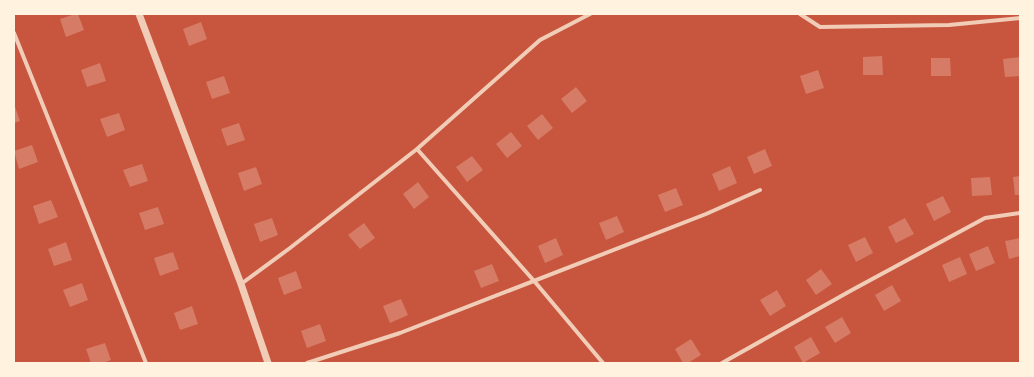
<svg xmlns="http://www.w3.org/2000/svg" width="1034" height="377" font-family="Barlow,sans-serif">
	<rect width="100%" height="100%" fill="#c8553d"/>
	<path fill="#d67c66" d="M 75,14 L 78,14 L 84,30 L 66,37 L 60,19 Z
		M 201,22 L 207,39 L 189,46 L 183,29 Z
		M 882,56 L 883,75 L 863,75 L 863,57 Z
		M 1020,57 L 1020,76 L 1005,77 L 1003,59 Z
		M 931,58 L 950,58 L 951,76 L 931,76 Z
		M 100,63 L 106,81 L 87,87 L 81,70 Z
		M 818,70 L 824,88 L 806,94 L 800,76 Z
		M 224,76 L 230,93 L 212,99 L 206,82 Z
		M 576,87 L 587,101 L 572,113 L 561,99 Z
		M 14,104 L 20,121 L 14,123 Z
		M 119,113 L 125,130 L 107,137 L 100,119 Z
		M 542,114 L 553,128 L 538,140 L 527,126 Z
		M 239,123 L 245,140 L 227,146 L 221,129 Z
		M 511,132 L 522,146 L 507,158 L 496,144 Z
		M 32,145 L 38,162 L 19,169 L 14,151 Z
		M 765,149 L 772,166 L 754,174 L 747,157 Z
		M 472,156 L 483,170 L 467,182 L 456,167 Z
		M 142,164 L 148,181 L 130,187 L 123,170 Z
		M 730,166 L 737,183 L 719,191 L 712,174 Z
		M 256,167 L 262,184 L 244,191 L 238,173 Z
		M 1020,176 L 1020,195 L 1015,195 L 1013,177 Z
		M 990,177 L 992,195 L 972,196 L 971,178 Z
		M 418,182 L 429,197 L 414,209 L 403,194 Z
		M 676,188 L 683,205 L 665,212 L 658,195 Z
		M 943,196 L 951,212 L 934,221 L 926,204 Z
		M 51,200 L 58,217 L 39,224 L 33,206 Z
		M 158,207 L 164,224 L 145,230 L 139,213 Z
		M 617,216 L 624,232 L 606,240 L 599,223 Z
		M 272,218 L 278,235 L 260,242 L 254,224 Z
		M 905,218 L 914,234 L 896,243 L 888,227 Z
		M 364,223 L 375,238 L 360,249 L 348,235 Z
		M 865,237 L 873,253 L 856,262 L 848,245 Z
		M 556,238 L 563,255 L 545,263 L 538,246 Z
		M 1020,238 L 1020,256 L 1009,259 L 1005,241 Z
		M 66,242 L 72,260 L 54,266 L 48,249 Z
		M 988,246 L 995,263 L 976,271 L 969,254 Z
		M 173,252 L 179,269 L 160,276 L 154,258 Z
		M 960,257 L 967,274 L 949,282 L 942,265 Z
		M 492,264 L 499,281 L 481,288 L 474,271 Z
		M 821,269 L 832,284 L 816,295 L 806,280 Z
		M 296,271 L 302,288 L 284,295 L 278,278 Z
		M 82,283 L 88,300 L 70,307 L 63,290 Z
		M 892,285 L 901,301 L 884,311 L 875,295 Z
		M 777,290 L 786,306 L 770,316 L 760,300 Z
		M 401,299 L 408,315 L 390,323 L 383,306 Z
		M 192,306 L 198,324 L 180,330 L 174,313 Z
		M 842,317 L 851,333 L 835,343 L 825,327 Z
		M 320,324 L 326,341 L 307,348 L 301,331 Z
		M 811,337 L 820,353 L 803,363 L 794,347 Z
		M 691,339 L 701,355 L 688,363 L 683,363 L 675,349 Z
		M 105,343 L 111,360 L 103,363 L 91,363 L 86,349 Z"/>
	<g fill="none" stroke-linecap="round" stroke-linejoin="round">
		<path stroke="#f1ccb7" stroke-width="4" d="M 800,14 L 820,27 L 949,25 L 1020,18
			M 14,33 L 146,363
			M 417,149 L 535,282 L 603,363
			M 241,284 L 290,248 L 417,149 L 540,40 L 590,14
			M 307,363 L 400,333 L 706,214 L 760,190
			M 722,363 L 852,290 L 985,218 L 1020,213"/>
		<path stroke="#f1ccb7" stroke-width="7" d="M 139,14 L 241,284 L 268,363"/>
	</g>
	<rect width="1034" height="377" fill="none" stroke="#fff3e0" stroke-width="30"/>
</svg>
